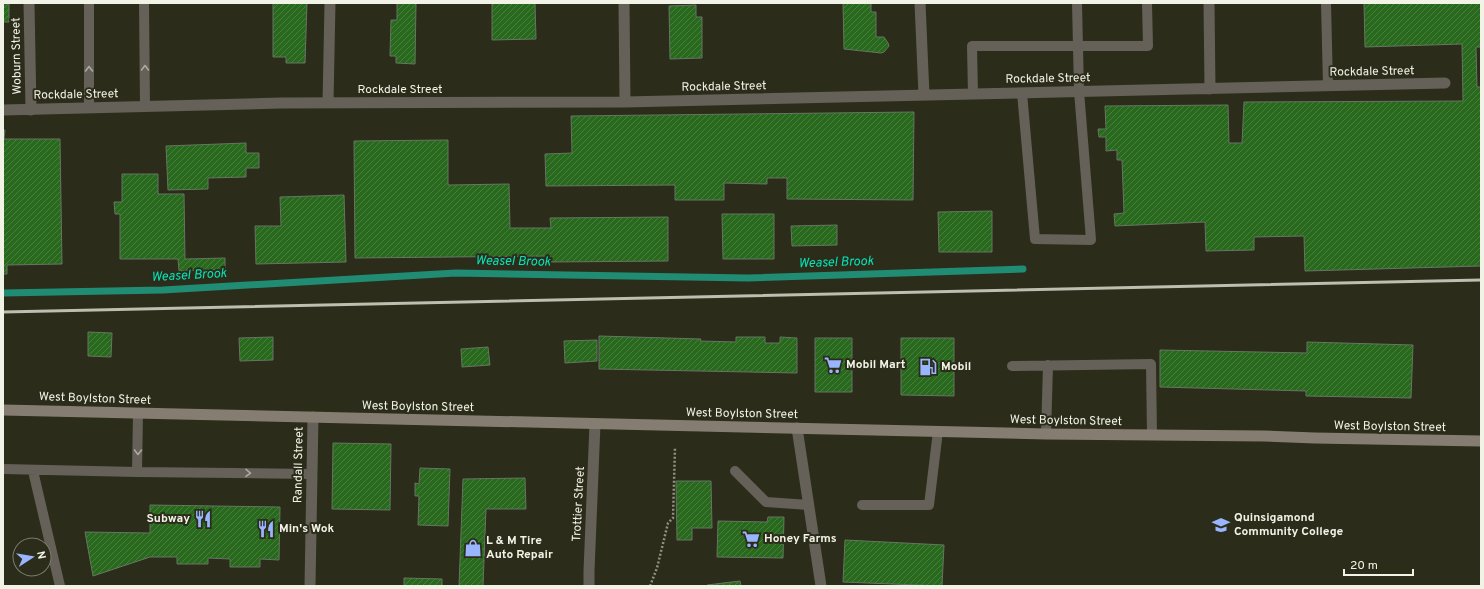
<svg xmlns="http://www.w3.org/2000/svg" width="1484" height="589" font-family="Overpass,sans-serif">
	<defs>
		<pattern id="building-hatch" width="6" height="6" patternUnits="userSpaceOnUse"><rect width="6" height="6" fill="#28691d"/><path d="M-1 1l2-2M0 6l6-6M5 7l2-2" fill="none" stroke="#487f3e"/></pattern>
	</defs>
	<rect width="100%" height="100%" fill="#2c2c1a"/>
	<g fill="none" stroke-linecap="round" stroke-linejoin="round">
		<path stroke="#208c73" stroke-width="7" d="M 3,293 L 163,290 L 456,273 L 748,278 L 1023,269"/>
	</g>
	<path fill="url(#building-hatch)" stroke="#677564" d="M 3,3 L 9,3 L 9,22 L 3,22 Z
		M 273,3 L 307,3 L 305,63 L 286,63 L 286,57 L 273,57 Z
		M 397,3 L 416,3 L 415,64 L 396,63 L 396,56 L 390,56 L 391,20 L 397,20 Z
		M 492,3 L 535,3 L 536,39 L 492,40 Z
		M 843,3 L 871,3 L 871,12 L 876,12 L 876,37 L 884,37 L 888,43 L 889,46 L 884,52 L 881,53 L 844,49 Z
		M 1364,3 L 1481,3 L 1481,47 L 1476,47 L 1477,87 L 1481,87 L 1481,266 L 1305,271 L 1304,236 L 1254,237 L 1254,250 L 1206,251 L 1205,222 L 1115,226 L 1114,214 L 1124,213 L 1122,160 L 1117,160 L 1117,150 L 1106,151 L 1106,137 L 1099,137 L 1098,129 L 1106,129 L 1105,106 L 1228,105 L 1229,143 L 1242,143 L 1244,102 L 1463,101 L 1462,44 L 1365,47 Z
		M 696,5 L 696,17 L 702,17 L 702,58 L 670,59 L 669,6 Z
		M 914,112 L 913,200 L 787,199 L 787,178 L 767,178 L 767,184 L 724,183 L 724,200 L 675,200 L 675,185 L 546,186 L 545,154 L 572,153 L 571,116 Z
		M 3,130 L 5,130 L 4,139 L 60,139 L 62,264 L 7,265 L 7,274 L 3,274 Z
		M 448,140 L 448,185 L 509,184 L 510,228 L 551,228 L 550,218 L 668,217 L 668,261 L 550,262 L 550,256 L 355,258 L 354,141 Z
		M 246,143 L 246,153 L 259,153 L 259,168 L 246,168 L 246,177 L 208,178 L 208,189 L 168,190 L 166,146 Z
		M 122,174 L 158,174 L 158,194 L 184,194 L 185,259 L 225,258 L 225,269 L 179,271 L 178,259 L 120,259 L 120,214 L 115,214 L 114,202 L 122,202 Z
		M 344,195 L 346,262 L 256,264 L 255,226 L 281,226 L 280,197 Z
		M 992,211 L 992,252 L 939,252 L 938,212 Z
		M 722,214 L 774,214 L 774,259 L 723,259 Z
		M 837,225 L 837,245 L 792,246 L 791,226 Z
		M 88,332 L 112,333 L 111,357 L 88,356 Z
		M 599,336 L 701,339 L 700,341 L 736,342 L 736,337 L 765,337 L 765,343 L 780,343 L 780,337 L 797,338 L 797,373 L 599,369 Z
		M 273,337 L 273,360 L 240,361 L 239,338 Z
		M 815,338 L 852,338 L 852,392 L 815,392 Z
		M 901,338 L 954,338 L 954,396 L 901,395 Z
		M 597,340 L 597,361 L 565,363 L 564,341 Z
		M 1307,342 L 1413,345 L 1411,398 L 1306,396 L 1306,391 L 1160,387 L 1160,350 L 1307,353 Z
		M 488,347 L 490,365 L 462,367 L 461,349 Z
		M 333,443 L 391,444 L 390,510 L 332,509 Z
		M 420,468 L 450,469 L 448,526 L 418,525 L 419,496 L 415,496 L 415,483 L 419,484 Z
		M 525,478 L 526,509 L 486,509 L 483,586 L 459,586 L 463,479 Z
		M 676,481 L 711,481 L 712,528 L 692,528 L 692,540 L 677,540 Z
		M 150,505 L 280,507 L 279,560 L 260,559 L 260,567 L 230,567 L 230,559 L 208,558 L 208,564 L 177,564 L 177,557 L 150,557 L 93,576 L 85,532 L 150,533 Z
		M 768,517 L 784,517 L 783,558 L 717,557 L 718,521 L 767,522 Z
		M 845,540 L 944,545 L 942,586 L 843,582 Z
		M 404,578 L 442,579 L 442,586 L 404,586 Z
		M 740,581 L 741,586 L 707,586 L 707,585 Z"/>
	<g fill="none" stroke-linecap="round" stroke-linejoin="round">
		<path stroke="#909182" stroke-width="2.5" stroke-dasharray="2 2" stroke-linecap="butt" d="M 650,586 L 657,568 L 668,523 L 673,518 L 675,447"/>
		<path stroke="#656058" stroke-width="10" d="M 89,3 L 89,108
			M 144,3 L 145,107
			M 1326,3 L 1328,86
			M 1022,93 L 1035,239 L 1091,240 L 1079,91 L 1077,3
			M 973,94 L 972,46 L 1148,46 L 1147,3
			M 1012,366 L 1151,364 L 1152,435
			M 138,413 L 137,472 L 312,474
			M 1046,434 L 1048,365
			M 3,469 L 137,472
			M 33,471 L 60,586
			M 735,471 L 766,502 L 809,505
			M 862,505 L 929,505 L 938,431"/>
		<path stroke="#656058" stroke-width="11" d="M 29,3 L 31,110
			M 624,3 L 625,102
			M 920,3 L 924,95
			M 1209,3 L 1210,89
			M 328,103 L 330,3
			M 3,110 L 281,103 L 625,102 L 1445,83
			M 797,428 L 821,586
			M 310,586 L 313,417
			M 589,586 L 589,571 L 595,424"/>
		<path stroke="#857d71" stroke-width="11" d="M 3,410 L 1046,434 L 1264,436 L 1315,438 L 1481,441"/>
		<path stroke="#bebeb1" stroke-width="3" d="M 3,312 L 1481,280"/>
	</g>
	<defs><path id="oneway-chevron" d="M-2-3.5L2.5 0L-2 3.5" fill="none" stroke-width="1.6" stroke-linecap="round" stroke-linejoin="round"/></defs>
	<g stroke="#acaaa0">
		<use href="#oneway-chevron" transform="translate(145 68) rotate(-90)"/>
		<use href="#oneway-chevron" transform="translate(89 69) rotate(-90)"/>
		<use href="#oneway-chevron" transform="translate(138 452) rotate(91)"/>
		<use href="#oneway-chevron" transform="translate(248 473) rotate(1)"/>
	</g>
	<defs>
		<g id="supermarket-bare" transform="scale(1.38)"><path d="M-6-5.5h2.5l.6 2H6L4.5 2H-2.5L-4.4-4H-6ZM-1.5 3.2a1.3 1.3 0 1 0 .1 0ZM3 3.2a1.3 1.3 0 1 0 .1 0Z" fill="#98b5fd" stroke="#2c2c1a" stroke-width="2.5" paint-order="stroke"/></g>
		<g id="fuel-bare" transform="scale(1.38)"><path d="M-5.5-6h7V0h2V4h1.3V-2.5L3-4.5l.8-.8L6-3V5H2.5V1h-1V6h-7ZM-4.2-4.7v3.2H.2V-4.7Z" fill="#98b5fd" stroke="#2c2c1a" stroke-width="2.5" paint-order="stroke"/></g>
		<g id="restaurant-bare" transform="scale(1.38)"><path d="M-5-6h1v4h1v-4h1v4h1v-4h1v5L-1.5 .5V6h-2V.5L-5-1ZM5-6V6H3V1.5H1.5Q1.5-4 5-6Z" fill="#98b5fd" stroke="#2c2c1a" stroke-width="2.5" paint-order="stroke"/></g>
		<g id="university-bare" transform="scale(1.38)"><path d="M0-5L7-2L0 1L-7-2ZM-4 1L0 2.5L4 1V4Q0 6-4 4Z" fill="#98b5fd" stroke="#2c2c1a" stroke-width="2.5" paint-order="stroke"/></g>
		<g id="shop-bare" transform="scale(1.38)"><path d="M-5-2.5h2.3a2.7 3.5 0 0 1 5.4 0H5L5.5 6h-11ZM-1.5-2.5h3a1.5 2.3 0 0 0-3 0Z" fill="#98b5fd" stroke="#2c2c1a" stroke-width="2.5" paint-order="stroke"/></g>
	</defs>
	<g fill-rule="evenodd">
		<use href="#supermarket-bare" x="833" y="365"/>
		<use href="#fuel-bare" x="928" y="367"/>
		<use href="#restaurant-bare" x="203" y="519"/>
		<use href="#university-bare" x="1221" y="525"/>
		<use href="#restaurant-bare" x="266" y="529"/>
		<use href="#supermarket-bare" x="751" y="539"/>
		<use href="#shop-bare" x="473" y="548"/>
	</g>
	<g text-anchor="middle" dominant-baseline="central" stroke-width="4" stroke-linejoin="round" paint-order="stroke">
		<g font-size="12" fill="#f2f3e7" stroke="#2c2c1a">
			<text transform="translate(17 56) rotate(-91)">Woburn Street</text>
			<text transform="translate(1372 72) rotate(-1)">Rockdale Street</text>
			<text transform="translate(1048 79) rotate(-1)">Rockdale Street</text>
			<text transform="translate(724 87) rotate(-1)">Rockdale Street</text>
			<text x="400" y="90">Rockdale Street</text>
			<text transform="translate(76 95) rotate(-1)">Rockdale Street</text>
			<text transform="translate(95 399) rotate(2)">West Boylston Street</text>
			<text transform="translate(418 407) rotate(1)">West Boylston Street</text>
			<text transform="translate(742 414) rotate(1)">West Boylston Street</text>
			<text transform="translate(1066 421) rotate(1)">West Boylston Street</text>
			<text transform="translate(1390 427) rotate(1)">West Boylston Street</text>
			<text transform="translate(299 465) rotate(-89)">Randall Street</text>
			<text transform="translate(579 504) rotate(-87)">Trottier Street</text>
		</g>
		<g font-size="12" font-weight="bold" fill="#f2f3e7" stroke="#2c2c1a" text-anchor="start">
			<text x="846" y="365">Mobil Mart</text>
			<text x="941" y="367">Mobil</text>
			<text x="1234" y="518">Quinsigamond<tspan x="1234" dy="14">Community College</tspan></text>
			<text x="190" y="519" text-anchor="end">Subway</text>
			<text x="279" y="529">Min's Wok</text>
			<text x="764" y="539">Honey Farms</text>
			<text x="486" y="541">L &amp; M Tire<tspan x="486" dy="14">Auto Repair</tspan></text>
		</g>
		<g font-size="13" font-style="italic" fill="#03e4b9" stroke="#2c2c1a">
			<text transform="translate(513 262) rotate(1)">Weasel Brook</text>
			<text transform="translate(836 263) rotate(-2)">Weasel Brook</text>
			<text transform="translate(189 276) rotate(-3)">Weasel Brook</text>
		</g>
	</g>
	<rect width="1484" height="589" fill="none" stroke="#f2f3e7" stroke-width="8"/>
	<g transform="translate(32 557) rotate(78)"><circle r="19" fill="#2c2c1a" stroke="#7b7c6c"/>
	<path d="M0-3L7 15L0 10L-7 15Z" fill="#98b5fd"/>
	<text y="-6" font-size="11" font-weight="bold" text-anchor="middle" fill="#f2f3e7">N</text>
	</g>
	<path d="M1344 569v6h69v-6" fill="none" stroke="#f2f3e7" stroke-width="2"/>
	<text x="1350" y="569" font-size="12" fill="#f2f3e7" stroke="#2c2c1a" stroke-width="3" paint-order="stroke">20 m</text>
</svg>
